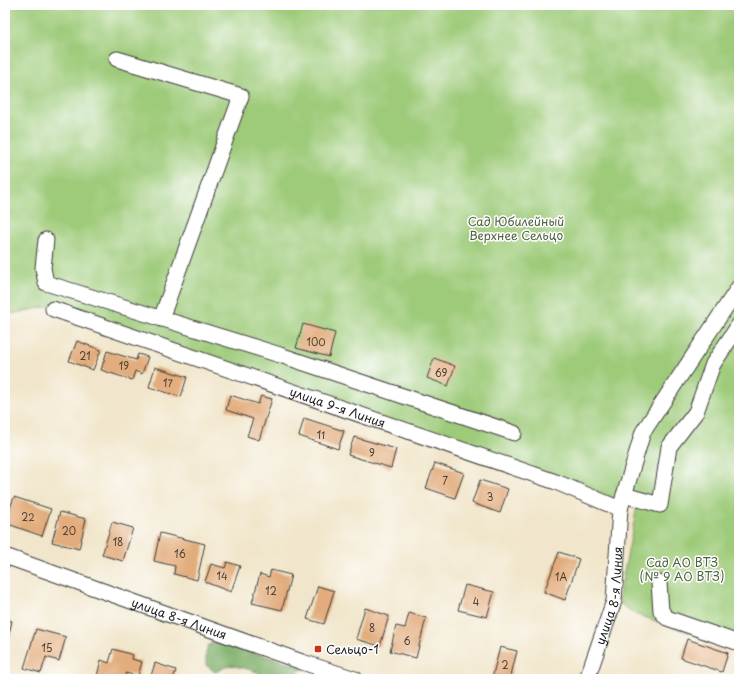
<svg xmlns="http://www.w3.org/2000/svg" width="744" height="684" font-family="'Playpen Sans',sans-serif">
	<rect width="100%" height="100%" fill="#fff"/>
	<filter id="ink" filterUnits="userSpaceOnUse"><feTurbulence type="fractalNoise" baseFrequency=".025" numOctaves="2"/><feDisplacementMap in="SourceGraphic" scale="8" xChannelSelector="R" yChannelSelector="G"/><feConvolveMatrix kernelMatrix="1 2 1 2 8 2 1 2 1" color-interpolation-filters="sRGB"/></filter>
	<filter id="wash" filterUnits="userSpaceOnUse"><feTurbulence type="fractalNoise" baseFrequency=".012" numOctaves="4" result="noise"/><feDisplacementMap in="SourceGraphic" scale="16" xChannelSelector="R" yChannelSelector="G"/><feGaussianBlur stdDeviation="0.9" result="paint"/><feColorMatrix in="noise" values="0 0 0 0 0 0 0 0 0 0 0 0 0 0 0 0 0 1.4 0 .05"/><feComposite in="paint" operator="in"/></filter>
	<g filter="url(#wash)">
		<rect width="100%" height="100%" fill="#f1e6cb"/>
		<path fill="#9ecb79" stroke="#5d744a" d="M 5,5 L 739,5 L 739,649 L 635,614 L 618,602 L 637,507 L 557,478 L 55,305 L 5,315 Z"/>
		<path fill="#7eaf69" stroke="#4d6642" d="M 217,642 L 306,668 L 297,672 L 302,679 L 270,679 L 268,677 L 252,670 L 230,665 L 215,672 L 206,665 L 206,653 L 208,645 Z"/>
		<g id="blocks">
			<path fill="#e2ac7c" d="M 303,324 L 335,333 L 329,357 L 296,348 Z
				M 77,341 L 101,350 L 93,370 L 69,361 Z
				M 107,351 L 136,360 L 138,354 L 148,357 L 142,374 L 135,371 L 132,380 L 101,370 Z
				M 434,358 L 455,366 L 448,386 L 427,378 Z
				M 155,367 L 187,377 L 181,397 L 149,387 Z
				M 230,395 L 258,404 L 261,396 L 272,399 L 259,440 L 247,436 L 253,419 L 226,410 Z
				M 304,418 L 344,431 L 338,449 L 299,436 Z
				M 354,437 L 396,449 L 391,468 L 348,455 Z
				M 435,463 L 464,473 L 455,498 L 426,488 Z
				M 480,480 L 508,489 L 500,513 L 472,503 Z
				M 14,497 L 51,509 L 42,536 L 5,523 Z
				M 60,512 L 86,519 L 79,549 L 52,542 Z
				M 112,522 L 133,528 L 123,561 L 102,555 Z
				M 160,533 L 205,544 L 197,580 L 174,574 L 175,566 L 154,561 Z
				M 559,552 L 579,559 L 565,600 L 544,592 Z
				M 227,562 L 240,566 L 231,592 L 205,582 L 211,564 L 225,568 Z
				M 271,570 L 291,575 L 282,610 L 252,603 L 260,574 L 269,577 Z
				M 465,585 L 494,592 L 487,617 L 458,610 Z
				M 318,586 L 334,591 L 324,624 L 307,619 Z
				M 365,608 L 389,616 L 380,646 L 356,639 Z
				M 409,613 L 426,618 L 416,658 L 390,651 L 396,626 L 405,628 Z
				M 5,620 L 12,621 L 6,648 L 5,648 Z
				M 36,629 L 66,637 L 59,661 L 46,657 L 41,673 L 24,668 Z
				M 687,639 L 728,653 L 722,672 L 681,658 Z
				M 500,647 L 517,651 L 510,679 L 498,679 L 492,678 Z
				M 113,649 L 133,655 L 132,659 L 142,662 L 138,676 L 126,673 L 125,679 L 108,679 L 97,676 L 101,660 L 109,663 Z
				M 155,663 L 176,670 L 173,679 L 150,679 Z"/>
		</g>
	</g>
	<g filter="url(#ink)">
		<use href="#blocks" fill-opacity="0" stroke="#3c3a36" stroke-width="1"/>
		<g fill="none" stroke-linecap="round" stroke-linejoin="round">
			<g stroke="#3c3a36" stroke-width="17">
				<g id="minor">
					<path d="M 117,59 L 241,96 L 161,319"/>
					<path d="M 46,240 L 43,268 L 46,283 L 280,355 L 514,433"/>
					<path id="s1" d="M 53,309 L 556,482 L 620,509"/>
					<path d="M 624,495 L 660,505 L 669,447 L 696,412 L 713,364 L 739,325"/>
					<path id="s2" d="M 5,556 L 302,662 L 355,679"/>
					<path d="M 659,583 L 661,611 L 667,618 L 739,643"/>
					<path id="s3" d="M 587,679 L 614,601 L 620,509 L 643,432 L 739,287"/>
				</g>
			</g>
			<use href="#minor" stroke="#fff" stroke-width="15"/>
		</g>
	</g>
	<rect fill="#c8321e" stroke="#fff" stroke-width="1.5" x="314" y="645" width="8" height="8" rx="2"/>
	<g text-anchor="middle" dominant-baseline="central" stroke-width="3" stroke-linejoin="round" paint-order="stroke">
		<g font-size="10" fill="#4e4034">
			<text x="316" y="341">100</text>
			<text x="85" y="355">21</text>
			<text x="124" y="365">19</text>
			<text x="441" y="372">69</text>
			<text x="168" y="382">17</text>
			<text x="321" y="434">11</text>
			<text x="372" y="452">9</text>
			<text x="445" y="480">7</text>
			<text x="490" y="496">3</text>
			<text x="28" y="516">22</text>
			<text x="69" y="530">20</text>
			<text x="118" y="541">18</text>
			<text x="180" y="553">16</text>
			<text x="222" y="575">14</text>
			<text x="561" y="576">1А</text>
			<text x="271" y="590">12</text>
			<text x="476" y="601">4</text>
			<text x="372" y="627">8</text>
			<text x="407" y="640">6</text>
			<text x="47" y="647">15</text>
			<text x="505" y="664">2</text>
		</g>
		<g font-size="12" fill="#506241" stroke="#fff">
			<text x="516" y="221">Сад Юбилейный<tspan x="516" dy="14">Верхнее Сельцо</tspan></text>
			<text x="682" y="562">Сад АО ВТЗ<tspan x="682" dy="14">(№ 9 АО ВТЗ)</tspan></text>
		</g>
		<g font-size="12" fill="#1c1c1c" stroke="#fff">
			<text stroke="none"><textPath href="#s1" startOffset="301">улица 9-я Линия</textPath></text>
			<text stroke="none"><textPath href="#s3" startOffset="87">улица 8-я Линия</textPath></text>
			<text stroke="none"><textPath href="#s2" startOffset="185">улица 8-я Линия</textPath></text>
		</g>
		<g font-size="12" fill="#1c1c1c" stroke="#fff" text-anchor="start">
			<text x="326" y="649">Сельцо-1</text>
		</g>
	</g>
	<rect width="744" height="684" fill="none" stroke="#fff" stroke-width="20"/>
</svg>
